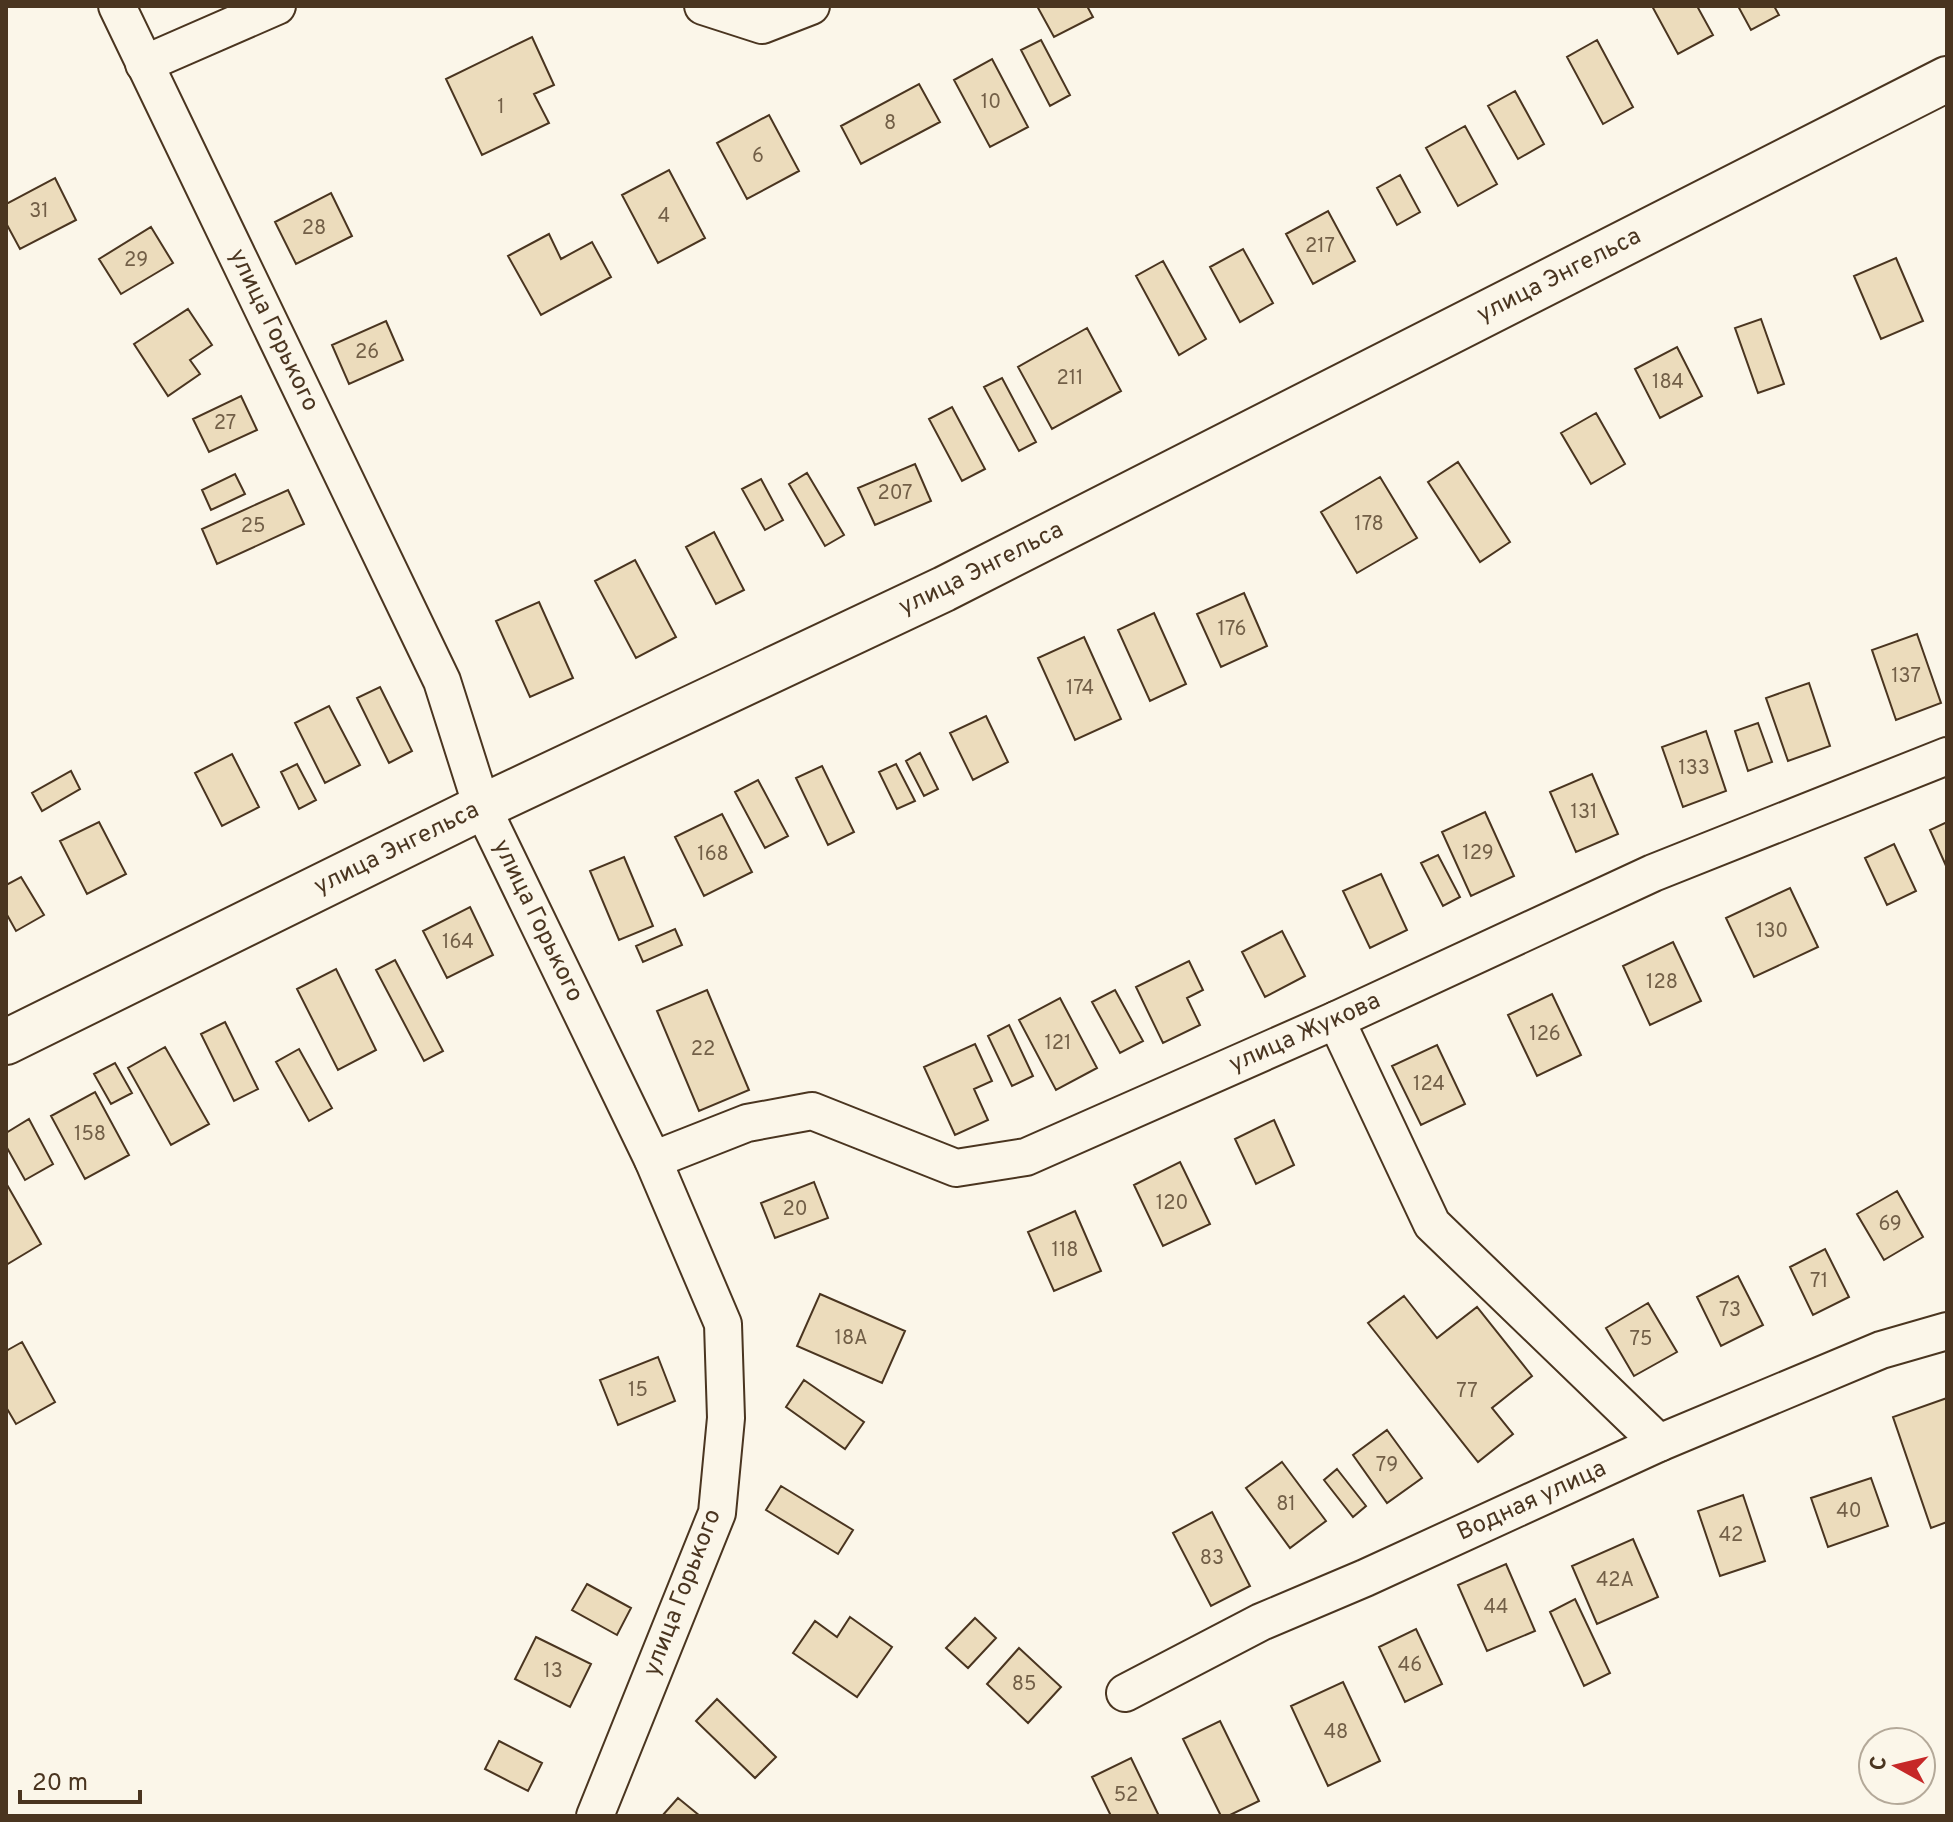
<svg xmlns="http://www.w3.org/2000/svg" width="1953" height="1822" font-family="Overpass,sans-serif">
	<rect width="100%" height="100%" fill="#fbf6e9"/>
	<path fill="#ecdcbc" stroke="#4a3520" stroke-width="2" d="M 1037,6 L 1087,6 L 1093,17 L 1054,37 Z
		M 1652,6 L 1697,6 L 1713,35 L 1678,54 Z
		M 1738,6 L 1774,6 L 1779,15 L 1751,30 Z
		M 532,37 L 554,85 L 534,94 L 549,123 L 482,155 L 446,79 Z
		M 1041,40 L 1070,95 L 1050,106 L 1021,50 Z
		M 1597,40 L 1633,107 L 1603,124 L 1567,57 Z
		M 992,59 L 1028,127 L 990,147 L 954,80 Z
		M 919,84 L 940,122 L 861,164 L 841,126 Z
		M 1515,91 L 1544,144 L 1518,159 L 1488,106 Z
		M 769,115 L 799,171 L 747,199 L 717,143 Z
		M 1465,126 L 1497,184 L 1458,206 L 1426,148 Z
		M 669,170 L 705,238 L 658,263 L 622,195 Z
		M 1400,175 L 1420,212 L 1397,225 L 1377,188 Z
		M 55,178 L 76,220 L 20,249 L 6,223 L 6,204 Z
		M 331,193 L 352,236 L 296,264 L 275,222 Z
		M 1328,211 L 1355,261 L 1313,284 L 1286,234 Z
		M 151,227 L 173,263 L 121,294 L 99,259 Z
		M 549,234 L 561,259 L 592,242 L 611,277 L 541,315 L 508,256 Z
		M 1243,249 L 1273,303 L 1240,322 L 1210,267 Z
		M 1896,258 L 1923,321 L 1881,339 L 1854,276 Z
		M 1163,261 L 1206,339 L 1179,355 L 1136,276 Z
		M 188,309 L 212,345 L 190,360 L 200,374 L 168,396 L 134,344 Z
		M 1761,319 L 1784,384 L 1758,393 L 1735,328 Z
		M 386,321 L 403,360 L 349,384 L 332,345 Z
		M 1087,328 L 1121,391 L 1052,429 L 1018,367 Z
		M 1677,347 L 1702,396 L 1660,418 L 1635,369 Z
		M 1002,378 L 1036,442 L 1019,451 L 984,387 Z
		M 241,396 L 257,430 L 209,452 L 193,419 Z
		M 952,407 L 985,469 L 962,481 L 929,419 Z
		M 1596,413 L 1625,464 L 1591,484 L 1561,433 Z
		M 1458,462 L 1510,542 L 1480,562 L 1428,482 Z
		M 915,464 L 931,501 L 875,525 L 858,488 Z
		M 807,473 L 844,535 L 825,546 L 789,484 Z
		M 235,474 L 245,494 L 211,510 L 202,490 Z
		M 1380,477 L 1417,538 L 1357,573 L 1321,512 Z
		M 761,479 L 783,520 L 765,530 L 742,489 Z
		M 288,490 L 304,524 L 217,564 L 202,529 Z
		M 714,532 L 744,590 L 716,604 L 686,547 Z
		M 635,560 L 676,637 L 636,658 L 595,581 Z
		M 1244,593 L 1267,646 L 1221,667 L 1197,614 Z
		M 539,602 L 573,678 L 530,697 L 496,621 Z
		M 1154,613 L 1186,684 L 1150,701 L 1118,630 Z
		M 1917,634 L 1941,703 L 1896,720 L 1872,650 Z
		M 1084,637 L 1121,719 L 1075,740 L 1038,658 Z
		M 1809,683 L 1830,746 L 1788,761 L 1766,698 Z
		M 380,687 L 412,751 L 389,763 L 357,698 Z
		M 329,706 L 360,765 L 325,783 L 295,723 Z
		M 986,716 L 1008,762 L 973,780 L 950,733 Z
		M 1758,723 L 1772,762 L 1748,771 L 1735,731 Z
		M 1706,731 L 1726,791 L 1683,807 L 1662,747 Z
		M 920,753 L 938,789 L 924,796 L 906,761 Z
		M 232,754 L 259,807 L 222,826 L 195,773 Z
		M 297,764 L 316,800 L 299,809 L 281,772 Z
		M 896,764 L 915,801 L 897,809 L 879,772 Z
		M 822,766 L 854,832 L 828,845 L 796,778 Z
		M 71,771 L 80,789 L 42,811 L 32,793 Z
		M 1592,774 L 1618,834 L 1576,852 L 1550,792 Z
		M 758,780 L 788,836 L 765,848 L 735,792 Z
		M 1485,812 L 1514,876 L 1471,896 L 1442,832 Z
		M 722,814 L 752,872 L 704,896 L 675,837 Z
		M 99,822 L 126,874 L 87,894 L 60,841 Z
		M 1947,822 L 1947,868 L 1930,830 Z
		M 1894,844 L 1916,891 L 1887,905 L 1865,858 Z
		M 1438,855 L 1460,897 L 1443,906 L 1421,863 Z
		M 624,857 L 653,926 L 619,940 L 590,871 Z
		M 1381,874 L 1407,930 L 1370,948 L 1343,891 Z
		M 21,877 L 44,915 L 16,931 L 6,913 L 6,885 Z
		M 1790,888 L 1818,947 L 1754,977 L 1726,918 Z
		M 470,907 L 493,955 L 447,978 L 423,931 Z
		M 675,929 L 682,945 L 643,962 L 636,946 Z
		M 1282,931 L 1305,976 L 1265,997 L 1242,952 Z
		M 1673,942 L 1701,1001 L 1650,1025 L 1623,966 Z
		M 395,960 L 443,1051 L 424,1061 L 376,970 Z
		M 1189,961 L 1203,990 L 1187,998 L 1200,1025 L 1163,1043 L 1136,987 Z
		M 336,969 L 376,1050 L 338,1070 L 297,989 Z
		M 707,990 L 749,1090 L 699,1111 L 657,1011 Z
		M 1115,990 L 1143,1041 L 1120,1053 L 1092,1002 Z
		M 1552,994 L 1581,1055 L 1537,1076 L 1508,1015 Z
		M 1060,998 L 1097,1068 L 1056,1090 L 1019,1020 Z
		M 225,1022 L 258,1089 L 234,1101 L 201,1034 Z
		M 1009,1025 L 1033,1076 L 1012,1086 L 988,1036 Z
		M 975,1044 L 992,1081 L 974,1089 L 988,1120 L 955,1135 L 924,1067 Z
		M 1437,1045 L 1465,1104 L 1421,1125 L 1392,1066 Z
		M 165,1047 L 209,1124 L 171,1145 L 128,1068 Z
		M 299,1049 L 332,1108 L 309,1121 L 276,1062 Z
		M 115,1063 L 132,1093 L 111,1104 L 94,1074 Z
		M 95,1092 L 129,1155 L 85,1179 L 51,1116 Z
		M 29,1119 L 53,1164 L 25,1180 L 6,1146 L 6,1133 Z
		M 1274,1120 L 1294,1165 L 1256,1184 L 1235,1139 Z
		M 1180,1162 L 1210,1224 L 1163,1246 L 1134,1185 Z
		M 814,1182 L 828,1218 L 775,1238 L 761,1203 Z
		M 6,1183 L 41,1244 L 6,1265 Z
		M 1897,1191 L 1923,1237 L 1884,1260 L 1857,1214 Z
		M 1075,1211 L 1101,1271 L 1054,1291 L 1028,1232 Z
		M 1825,1249 L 1849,1297 L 1813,1315 L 1790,1267 Z
		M 1738,1276 L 1763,1325 L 1721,1346 L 1697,1297 Z
		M 820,1294 L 905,1331 L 882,1383 L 797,1346 Z
		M 1404,1296 L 1437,1338 L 1477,1307 L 1532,1376 L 1492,1408 L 1513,1434 L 1478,1462 L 1368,1323 Z
		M 1648,1303 L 1677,1352 L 1634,1376 L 1606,1328 Z
		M 22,1342 L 55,1402 L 16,1424 L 6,1407 L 6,1351 Z
		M 658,1357 L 675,1401 L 618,1425 L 600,1380 Z
		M 804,1380 L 864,1422 L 845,1449 L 786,1407 Z
		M 1947,1398 L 1947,1522 L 1931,1528 L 1893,1417 Z
		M 1387,1430 L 1422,1478 L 1387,1503 L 1353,1455 Z
		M 1282,1462 L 1326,1521 L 1290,1548 L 1246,1488 Z
		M 1337,1469 L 1366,1506 L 1353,1517 L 1324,1480 Z
		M 1871,1478 L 1888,1526 L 1828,1547 L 1811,1498 Z
		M 781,1486 L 853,1530 L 838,1554 L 766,1510 Z
		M 1743,1495 L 1765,1561 L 1720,1576 L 1698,1511 Z
		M 1212,1512 L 1250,1586 L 1211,1606 L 1173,1533 Z
		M 1633,1539 L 1658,1597 L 1597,1624 L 1572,1566 Z
		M 1506,1564 L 1535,1631 L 1487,1651 L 1458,1585 Z
		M 587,1584 L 631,1608 L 617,1635 L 572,1610 Z
		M 1575,1599 L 1610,1673 L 1584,1686 L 1550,1612 Z
		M 850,1617 L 892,1647 L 857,1697 L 793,1653 L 815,1621 L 837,1637 Z
		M 975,1618 L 996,1638 L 968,1668 L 946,1648 Z
		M 1416,1629 L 1442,1684 L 1405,1702 L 1379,1647 Z
		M 536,1637 L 591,1664 L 570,1707 L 515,1679 Z
		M 1019,1648 L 1061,1687 L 1028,1723 L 987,1684 Z
		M 1343,1682 L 1380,1761 L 1328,1786 L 1291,1706 Z
		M 717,1699 L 776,1757 L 755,1778 L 696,1721 Z
		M 1220,1721 L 1259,1801 L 1228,1816 L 1221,1816 L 1183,1739 Z
		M 499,1741 L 542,1763 L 528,1791 L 485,1769 Z
		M 1131,1758 L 1159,1816 L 1111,1816 L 1092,1777 Z
		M 678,1798 L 700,1816 L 662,1816 Z"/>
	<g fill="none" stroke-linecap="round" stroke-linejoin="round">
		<g stroke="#4a3520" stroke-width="40">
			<g id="minor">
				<path id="s1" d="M 117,6 L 442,681 L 482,807 L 653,1160 L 723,1324 L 726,1418 L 717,1513 L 595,1816"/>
				<path d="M 703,6 L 762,25 L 811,6"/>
				<path d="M 144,64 L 277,6"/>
				<path d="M 1336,1020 L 1432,1224 L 1659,1443"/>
				<path id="s2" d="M 653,1160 L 747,1123 L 812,1111 L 956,1168 L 1026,1157 L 1336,1020 L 1653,873 L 1947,756"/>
				<path id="s3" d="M 1125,1693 L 1261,1622 L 1365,1578 L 1659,1443 L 1881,1350 L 1947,1331"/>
			</g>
		</g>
		<g stroke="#4a3520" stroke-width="48">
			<g id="tertiary">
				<path id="s4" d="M 6,1042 L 482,807 L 944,589 L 1947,79"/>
			</g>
		</g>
		<use href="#minor" stroke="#fbf6e9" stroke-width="36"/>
		<use href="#tertiary" stroke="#fbf6e9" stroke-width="44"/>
	</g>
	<g text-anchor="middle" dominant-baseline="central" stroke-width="6" stroke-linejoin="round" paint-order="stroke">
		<g font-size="20" fill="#725f47">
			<text x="991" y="103">10</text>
			<text x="501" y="108">1</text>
			<text x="890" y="124">8</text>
			<text x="758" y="157">6</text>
			<text x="39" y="212">31</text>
			<text x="664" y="217">4</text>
			<text x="314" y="229">28</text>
			<text x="1320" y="247">217</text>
			<text x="136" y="261">29</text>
			<text x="367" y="353">26</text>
			<text x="1070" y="379">211</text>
			<text x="1668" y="383">184</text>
			<text x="225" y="424">27</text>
			<text x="895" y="494">207</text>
			<text x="1369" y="525">178</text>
			<text x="253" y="527">25</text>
			<text x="1232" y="630">176</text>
			<text x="1906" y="677">137</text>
			<text x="1080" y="689">174</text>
			<text x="1694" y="769">133</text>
			<text x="1584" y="813">131</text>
			<text x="1478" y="854">129</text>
			<text x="713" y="855">168</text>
			<text x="1772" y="932">130</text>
			<text x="458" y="943">164</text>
			<text x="1662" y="983">128</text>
			<text x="1545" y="1035">126</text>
			<text x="1058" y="1044">121</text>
			<text x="703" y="1050">22</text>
			<text x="1429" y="1085">124</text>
			<text x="90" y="1135">158</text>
			<text x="1172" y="1204">120</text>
			<text x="795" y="1210">20</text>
			<text x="1890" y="1225">69</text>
			<text x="1065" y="1251">118</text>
			<text x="1819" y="1282">71</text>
			<text x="1730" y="1311">73</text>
			<text x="851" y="1339">18А</text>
			<text x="1641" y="1340">75</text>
			<text x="638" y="1391">15</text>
			<text x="1467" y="1392">77</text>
			<text x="1387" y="1466">79</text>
			<text x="1286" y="1505">81</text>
			<text x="1849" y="1512">40</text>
			<text x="1731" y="1536">42</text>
			<text x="1212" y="1559">83</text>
			<text x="1615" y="1581">42А</text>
			<text x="1496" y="1608">44</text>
			<text x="1410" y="1666">46</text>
			<text x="553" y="1672">13</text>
			<text x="1024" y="1685">85</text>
			<text x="1336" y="1733">48</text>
			<text x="1126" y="1796">52</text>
		</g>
		<g font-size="24" fill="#4a3520" stroke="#fbf6e9">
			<text stroke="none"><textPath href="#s4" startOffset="1732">улица Энгельса</textPath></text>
			<text stroke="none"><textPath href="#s1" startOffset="360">улица Горького</textPath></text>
			<text stroke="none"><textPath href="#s4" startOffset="1084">улица Энгельса</textPath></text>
			<text stroke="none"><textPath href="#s4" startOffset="436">улица Энгельса</textPath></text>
			<text stroke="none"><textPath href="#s1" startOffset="1008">улица Горького</textPath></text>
			<text stroke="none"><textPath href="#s2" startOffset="698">улица Жукова</textPath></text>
			<text stroke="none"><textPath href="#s3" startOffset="450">Водная улица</textPath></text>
			<text transform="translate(683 1593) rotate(-69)">улица Горького</text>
		</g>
	</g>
	<rect width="1953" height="1822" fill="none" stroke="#4a3520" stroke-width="16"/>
	<g transform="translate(1897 1766) rotate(278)"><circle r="38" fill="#fbf6e9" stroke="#b4a999" stroke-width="2"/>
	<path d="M0-6L14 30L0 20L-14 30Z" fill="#c62828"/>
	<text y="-12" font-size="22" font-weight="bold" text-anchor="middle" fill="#4a3520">С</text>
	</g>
	<path d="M20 1790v12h120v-12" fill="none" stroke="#4a3520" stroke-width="4"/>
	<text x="32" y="1790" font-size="24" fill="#4a3520" stroke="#fbf6e9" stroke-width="6" paint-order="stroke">20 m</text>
</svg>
